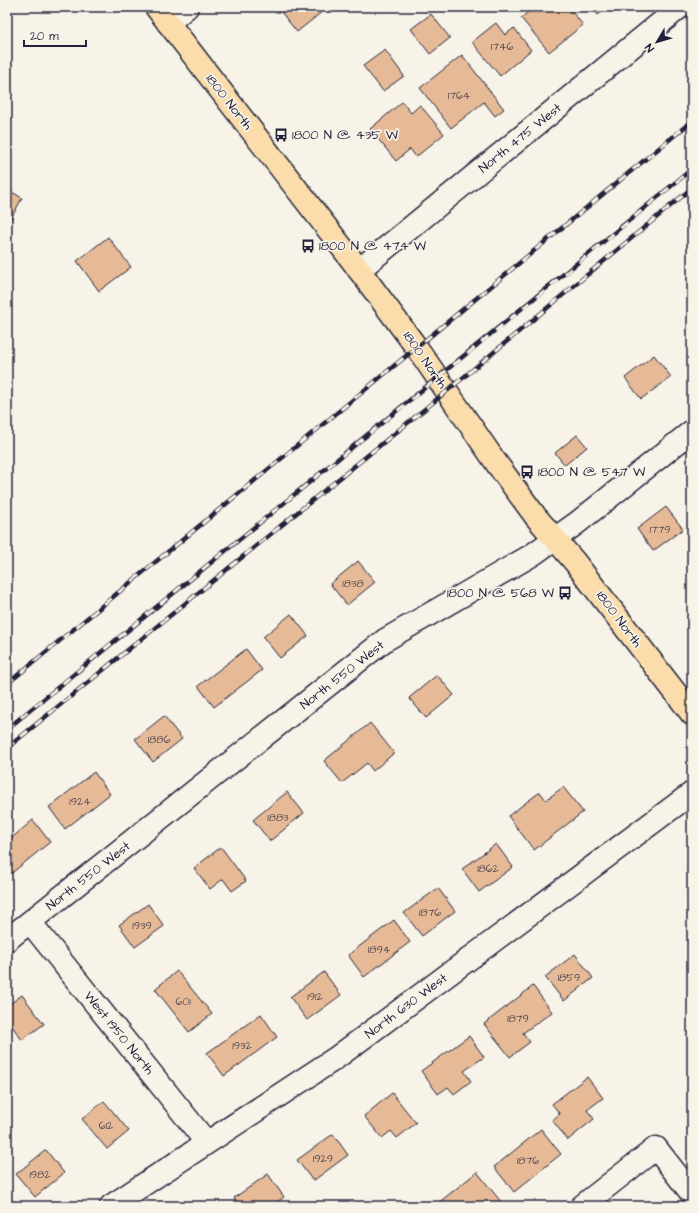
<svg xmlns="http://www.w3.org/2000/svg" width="699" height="1213" font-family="'Architects Daughter',sans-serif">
	<rect width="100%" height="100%" fill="#f7f3e8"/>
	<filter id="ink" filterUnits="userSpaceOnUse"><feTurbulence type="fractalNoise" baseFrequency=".025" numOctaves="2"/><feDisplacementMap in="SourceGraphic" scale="8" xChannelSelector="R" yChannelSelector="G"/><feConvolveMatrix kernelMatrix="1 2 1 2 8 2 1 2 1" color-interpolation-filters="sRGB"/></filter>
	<g filter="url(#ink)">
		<path fill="#e6ba96" stroke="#22223b" d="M 277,7 L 328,7 L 297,32 Z
			M 534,7 L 568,7 L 583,25 L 549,52 L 521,18 Z
			M 592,7 L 608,7 L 598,15 Z
			M 431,14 L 450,38 L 430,54 L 411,29 Z
			M 496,23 L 505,35 L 514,28 L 531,50 L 500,76 L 472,42 Z
			M 385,50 L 404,76 L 383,91 L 363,66 Z
			M 462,55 L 504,109 L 495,116 L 484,102 L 451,128 L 420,88 Z
			M 402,102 L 411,113 L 420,105 L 444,134 L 416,157 L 410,149 L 396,161 L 370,129 Z
			M 7,189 L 22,198 L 7,226 Z
			M 108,237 L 131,267 L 99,291 L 77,261 Z
			M 654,355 L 671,377 L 641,399 L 625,378 Z
			M 577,435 L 587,447 L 565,465 L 555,453 Z
			M 666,507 L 683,529 L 653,551 L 637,529 Z
			M 358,561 L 375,582 L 347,605 L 330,584 Z
			M 291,614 L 308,636 L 280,658 L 263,637 Z
			M 246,649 L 262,670 L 214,707 L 198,686 Z
			M 437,675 L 454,695 L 426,718 L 409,698 Z
			M 164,716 L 182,739 L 153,762 L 135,739 Z
			M 370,723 L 394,753 L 373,771 L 367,763 L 342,783 L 324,761 Z
			M 94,772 L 110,794 L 65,829 L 49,807 Z
			M 563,787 L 583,812 L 534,850 L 508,816 L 540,792 L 546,800 Z
			M 287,792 L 304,813 L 270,841 L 253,820 Z
			M 33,820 L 50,842 L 8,876 L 7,842 Z
			M 496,844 L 513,867 L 479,892 L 462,869 Z
			M 221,847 L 246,881 L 232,891 L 223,879 L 210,889 L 194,868 Z
			M 438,888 L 455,911 L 422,936 L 404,913 Z
			M 148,904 L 164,926 L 135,947 L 119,925 Z
			M 394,920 L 410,942 L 364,977 L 348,955 Z
			M 575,954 L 593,978 L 564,1001 L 545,977 Z
			M 177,971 L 212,1014 L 189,1032 L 155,989 Z
			M 324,972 L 341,995 L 307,1020 L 290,997 Z
			M 533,986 L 552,1012 L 523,1033 L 530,1042 L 510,1057 L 484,1024 Z
			M 22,995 L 44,1024 L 22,1040 L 7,1019 L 7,1006 Z
			M 261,1014 L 277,1037 L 224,1076 L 207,1053 Z
			M 469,1036 L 484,1057 L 464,1071 L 471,1081 L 454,1094 L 448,1087 L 438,1094 L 421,1071 Z
			M 587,1077 L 603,1098 L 587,1110 L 594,1119 L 568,1140 L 552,1120 L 560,1114 L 552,1104 Z
			M 392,1093 L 416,1123 L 397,1138 L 391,1131 L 382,1138 L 364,1116 Z
			M 104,1101 L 129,1131 L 107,1149 L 82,1119 Z
			M 541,1129 L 561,1154 L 514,1192 L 494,1167 Z
			M 333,1134 L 348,1155 L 313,1181 L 297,1160 Z
			M 46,1150 L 64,1173 L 35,1197 L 16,1174 Z
			M 477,1172 L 502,1203 L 498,1206 L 439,1206 L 437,1204 Z
			M 268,1174 L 284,1197 L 272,1206 L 239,1206 L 234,1198 Z"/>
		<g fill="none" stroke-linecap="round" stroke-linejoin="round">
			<g stroke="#22223b" stroke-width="25">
				<path id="minor" d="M 168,23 L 187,7
					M 359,270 L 680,7
					M 30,922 L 207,1143
					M 7,940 L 385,640 L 532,555 L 577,523 L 692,431
					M 111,1206 L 336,1058 L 692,793
					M 582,1206 L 656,1148 L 692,1194"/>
			</g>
			<g stroke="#22223b" stroke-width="25">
				<path id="primary" d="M 156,7 L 351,259 L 417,348 L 497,464 L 536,517 L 574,561 L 692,714"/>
			</g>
			<use href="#minor" stroke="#f7f3e8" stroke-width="22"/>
			<use href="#primary" stroke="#faddab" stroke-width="22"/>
			<g stroke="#22223b" stroke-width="4.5">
				<path id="rail" d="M 7,684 L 692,121
					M 7,729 C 235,542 465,357 692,169
					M 7,748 L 447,391 L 692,188"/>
			</g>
			<use href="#rail" stroke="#f7f3e8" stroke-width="3" stroke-dasharray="9" stroke-linecap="butt"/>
		</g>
	</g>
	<defs>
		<g id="bus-bare" transform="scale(1.08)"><path d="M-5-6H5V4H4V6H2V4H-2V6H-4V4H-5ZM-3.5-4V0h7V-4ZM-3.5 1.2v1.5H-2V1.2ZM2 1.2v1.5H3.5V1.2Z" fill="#22223b" stroke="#f7f3e8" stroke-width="2.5" paint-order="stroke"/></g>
	</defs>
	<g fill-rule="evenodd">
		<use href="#bus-bare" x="281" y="135"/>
		<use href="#bus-bare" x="308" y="246"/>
		<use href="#bus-bare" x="527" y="472"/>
		<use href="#bus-bare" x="565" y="593"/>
	</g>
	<g text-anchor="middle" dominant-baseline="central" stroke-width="3.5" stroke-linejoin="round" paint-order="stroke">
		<g font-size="11" fill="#534852">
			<text x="502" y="46">1746</text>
			<text x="459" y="95">1764</text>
			<text x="660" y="529">1779</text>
			<text x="353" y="583">1838</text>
			<text x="159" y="739">1886</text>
			<text x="80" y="801">1924</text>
			<text x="278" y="817">1883</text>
			<text x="488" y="868">1862</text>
			<text x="430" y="912">1876</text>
			<text x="142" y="925">1939</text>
			<text x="379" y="949">1894</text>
			<text x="569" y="977">1859</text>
			<text x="315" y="996">1912</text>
			<text x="183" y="1001">601</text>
			<text x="518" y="1018">1879</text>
			<text x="242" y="1045">1932</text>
			<text x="106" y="1125">612</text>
			<text x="323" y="1158">1929</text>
			<text x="528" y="1160">1876</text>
			<text x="40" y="1174">1982</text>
		</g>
		<g font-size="13" fill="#22223b" stroke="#f7f3e8">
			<text transform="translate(229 102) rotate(52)">1800 North</text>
			<text transform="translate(520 138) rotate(-39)">North 475 West</text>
			<text transform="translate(425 360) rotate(55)">1800 North</text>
			<text transform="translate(619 619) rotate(53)">1800 North</text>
			<text transform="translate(342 675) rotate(-38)">North 550 West</text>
			<text transform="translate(88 876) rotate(-38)">North 550 West</text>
			<text transform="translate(406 1006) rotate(-37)">North 630 West</text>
			<text transform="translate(119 1033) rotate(51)">West 1950 North</text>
		</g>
		<g font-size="13" fill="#22223b" stroke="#f7f3e8" text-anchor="start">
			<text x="292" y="135">1800 N @ 435 W</text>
			<text x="319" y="246">1800 N @ 474 W</text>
			<text x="538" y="472">1800 N @ 547 W</text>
			<text x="554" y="593" text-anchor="end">1800 N @ 568 W</text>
		</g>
	</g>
	<rect width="699" height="1213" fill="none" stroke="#f7f3e8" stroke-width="24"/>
	<rect x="12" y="12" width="675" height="1189" fill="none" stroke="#22223b" stroke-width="1.5" filter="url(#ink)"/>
	<g transform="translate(657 42) rotate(232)" stroke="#f7f3e8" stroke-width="3" paint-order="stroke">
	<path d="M0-3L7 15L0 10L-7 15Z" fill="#22223b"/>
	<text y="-6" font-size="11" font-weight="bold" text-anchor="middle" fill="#22223b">N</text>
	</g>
	<path d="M24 40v6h62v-6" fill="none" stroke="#22223b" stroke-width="2"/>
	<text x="30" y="40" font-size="12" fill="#22223b" stroke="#f7f3e8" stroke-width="3" paint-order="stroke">20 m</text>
</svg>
